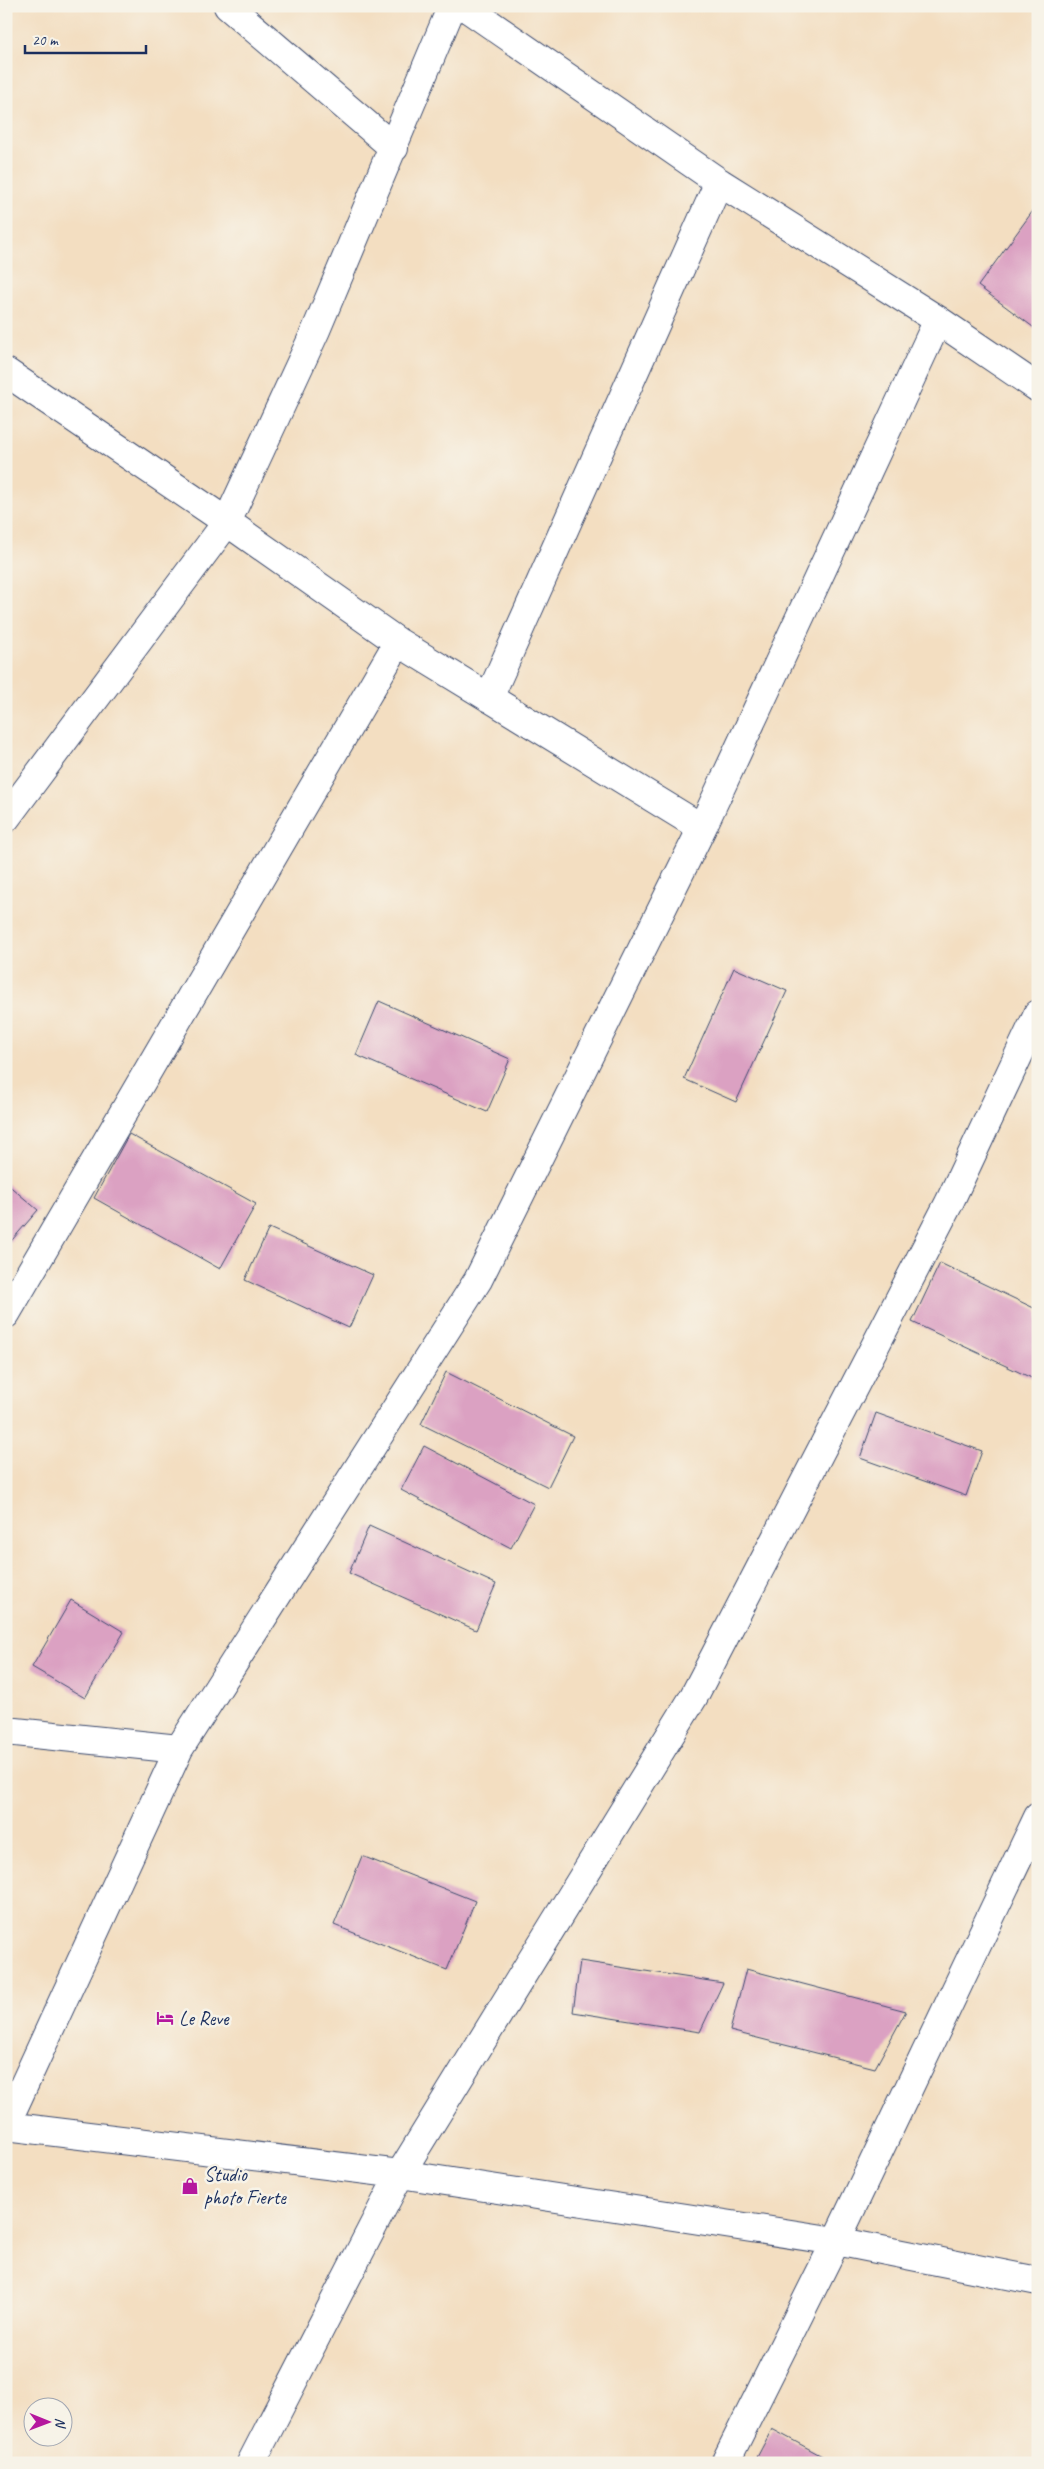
<svg xmlns="http://www.w3.org/2000/svg" width="1044" height="2469" font-family="Caveat,sans-serif">
	<rect width="100%" height="100%" fill="#f7f3e8"/>
	<filter id="ink" filterUnits="userSpaceOnUse"><feTurbulence type="fractalNoise" baseFrequency=".02" numOctaves="2"/><feDisplacementMap in="SourceGraphic" scale="10" xChannelSelector="R" yChannelSelector="G"/><feConvolveMatrix kernelMatrix="1 2 1 2 8 2 1 2 1" color-interpolation-filters="sRGB"/></filter>
	<filter id="wash" filterUnits="userSpaceOnUse"><feTurbulence type="fractalNoise" baseFrequency=".0096" numOctaves="4" result="noise"/><feDisplacementMap in="SourceGraphic" scale="20" xChannelSelector="R" yChannelSelector="G"/><feGaussianBlur stdDeviation="1.12" result="paint"/><feColorMatrix in="noise" values="0 0 0 0 0 0 0 0 0 0 0 0 0 0 0 0 0 1.4 0 .05"/><feComposite in="paint" operator="in"/></filter>
	<g filter="url(#wash)">
		<rect width="100%" height="100%" fill="#f3dec1"/>
		<g id="blocks">
			<path fill="#dba1c2" d="M 1038,204 L 1038,328 L 1037,330 L 978,286 Z
				M 734,968 L 787,991 L 736,1102 L 684,1079 Z
				M 379,1001 L 510,1059 L 487,1112 L 356,1055 Z
				M 129,1134 L 256,1204 L 220,1269 L 94,1198 Z
				M 6,1183 L 38,1210 L 6,1247 Z
				M 269,1228 L 373,1275 L 349,1328 L 245,1280 Z
				M 940,1263 L 1038,1310 L 1038,1381 L 912,1322 Z
				M 446,1372 L 573,1436 L 548,1487 L 421,1424 Z
				M 876,1413 L 982,1451 L 966,1496 L 860,1458 Z
				M 424,1446 L 534,1504 L 511,1548 L 401,1490 Z
				M 369,1526 L 496,1584 L 476,1630 L 349,1573 Z
				M 71,1600 L 124,1632 L 85,1698 L 32,1667 Z
				M 362,1856 L 475,1901 L 447,1970 L 334,1925 Z
				M 580,1961 L 723,1983 L 700,2032 L 573,2012 Z
				M 746,1969 L 906,2011 L 875,2068 L 730,2031 Z
				M 772,2429 L 835,2463 L 754,2463 Z"/>
		</g>
	</g>
	<g filter="url(#ink)">
		<use href="#blocks" fill-opacity="0" stroke="#3b496d" stroke-width="1"/>
		<g fill="none" stroke-linecap="round" stroke-linejoin="round">
			<g stroke="#3b496d" stroke-width="30">
				<path id="minor" d="M 228,6 L 394,148
					M 464,6 L 719,182 L 938,320 L 1038,388
					M 6,372 L 227,522 L 398,642 L 702,828
					M 489,698 L 719,182
					M 6,818 L 227,522 L 316,330 L 452,6
					M 6,1314 L 398,642
					M 6,1731 L 179,1749
					M 6,2124 L 179,1749 L 478,1280 L 702,828 L 938,320
					M 6,2126 L 400,2174 L 836,2241 L 1038,2281
					M 251,2463 L 400,2174 L 693,1698 L 949,1203 L 1038,1014
					M 725,2463 L 836,2241 L 1038,1817"/>
			</g>
			<use href="#minor" stroke="#fff" stroke-width="28"/>
		</g>
	</g>
	<defs>
		<g id="hotel-bare" transform="scale(1.35)"><path d="M-6-4.5h1.5V1H6V5H4.5V3h-9V5H-6ZM-4 0a1.8 1.8 0 1 1 3.6 0ZM.5 0V-2.5h3Q6-2.5 6 0Z" fill="#b5179e" stroke="#f7f3e8" stroke-width="2.5" paint-order="stroke"/></g>
		<g id="shop-bare" transform="scale(1.35)"><path d="M-5-2.5h2.3a2.7 3.5 0 0 1 5.4 0H5L5.5 6h-11ZM-1.5-2.5h3a1.5 2.3 0 0 0-3 0Z" fill="#b5179e" stroke="#f7f3e8" stroke-width="2.5" paint-order="stroke"/></g>
	</defs>
	<g fill-rule="evenodd">
		<use href="#hotel-bare" x="165" y="2018"/>
		<use href="#shop-bare" x="190" y="2186"/>
	</g>
	<g text-anchor="middle" dominant-baseline="central" stroke-width="5" stroke-linejoin="round" paint-order="stroke">
		<g font-size="20" fill="#1b2f5e" stroke="#f7f3e8" text-anchor="start">
			<text x="179" y="2018">Le Reve</text>
			<text x="204" y="2174">Studio<tspan x="204" dy="23">photo Fierte</tspan></text>
		</g>
	</g>
	<rect width="1044" height="2469" fill="none" stroke="#f7f3e8" stroke-width="25"/>
	<g transform="translate(48 2422) rotate(91)"><circle r="24" fill="#f7f3e8" stroke="#9fa5b1"/>
	<path d="M0-4L9 19L0 12L-9 19Z" fill="#b5179e"/>
	<text y="-8" font-size="14" font-weight="bold" text-anchor="middle" fill="#1b2f5e">N</text>
	</g>
	<path d="M25 45v8h121v-8" fill="none" stroke="#1b2f5e" stroke-width="2.5"/>
	<text x="32" y="45" font-size="15" fill="#1b2f5e" stroke="#f7f3e8" stroke-width="4" paint-order="stroke">20 m</text>
</svg>
